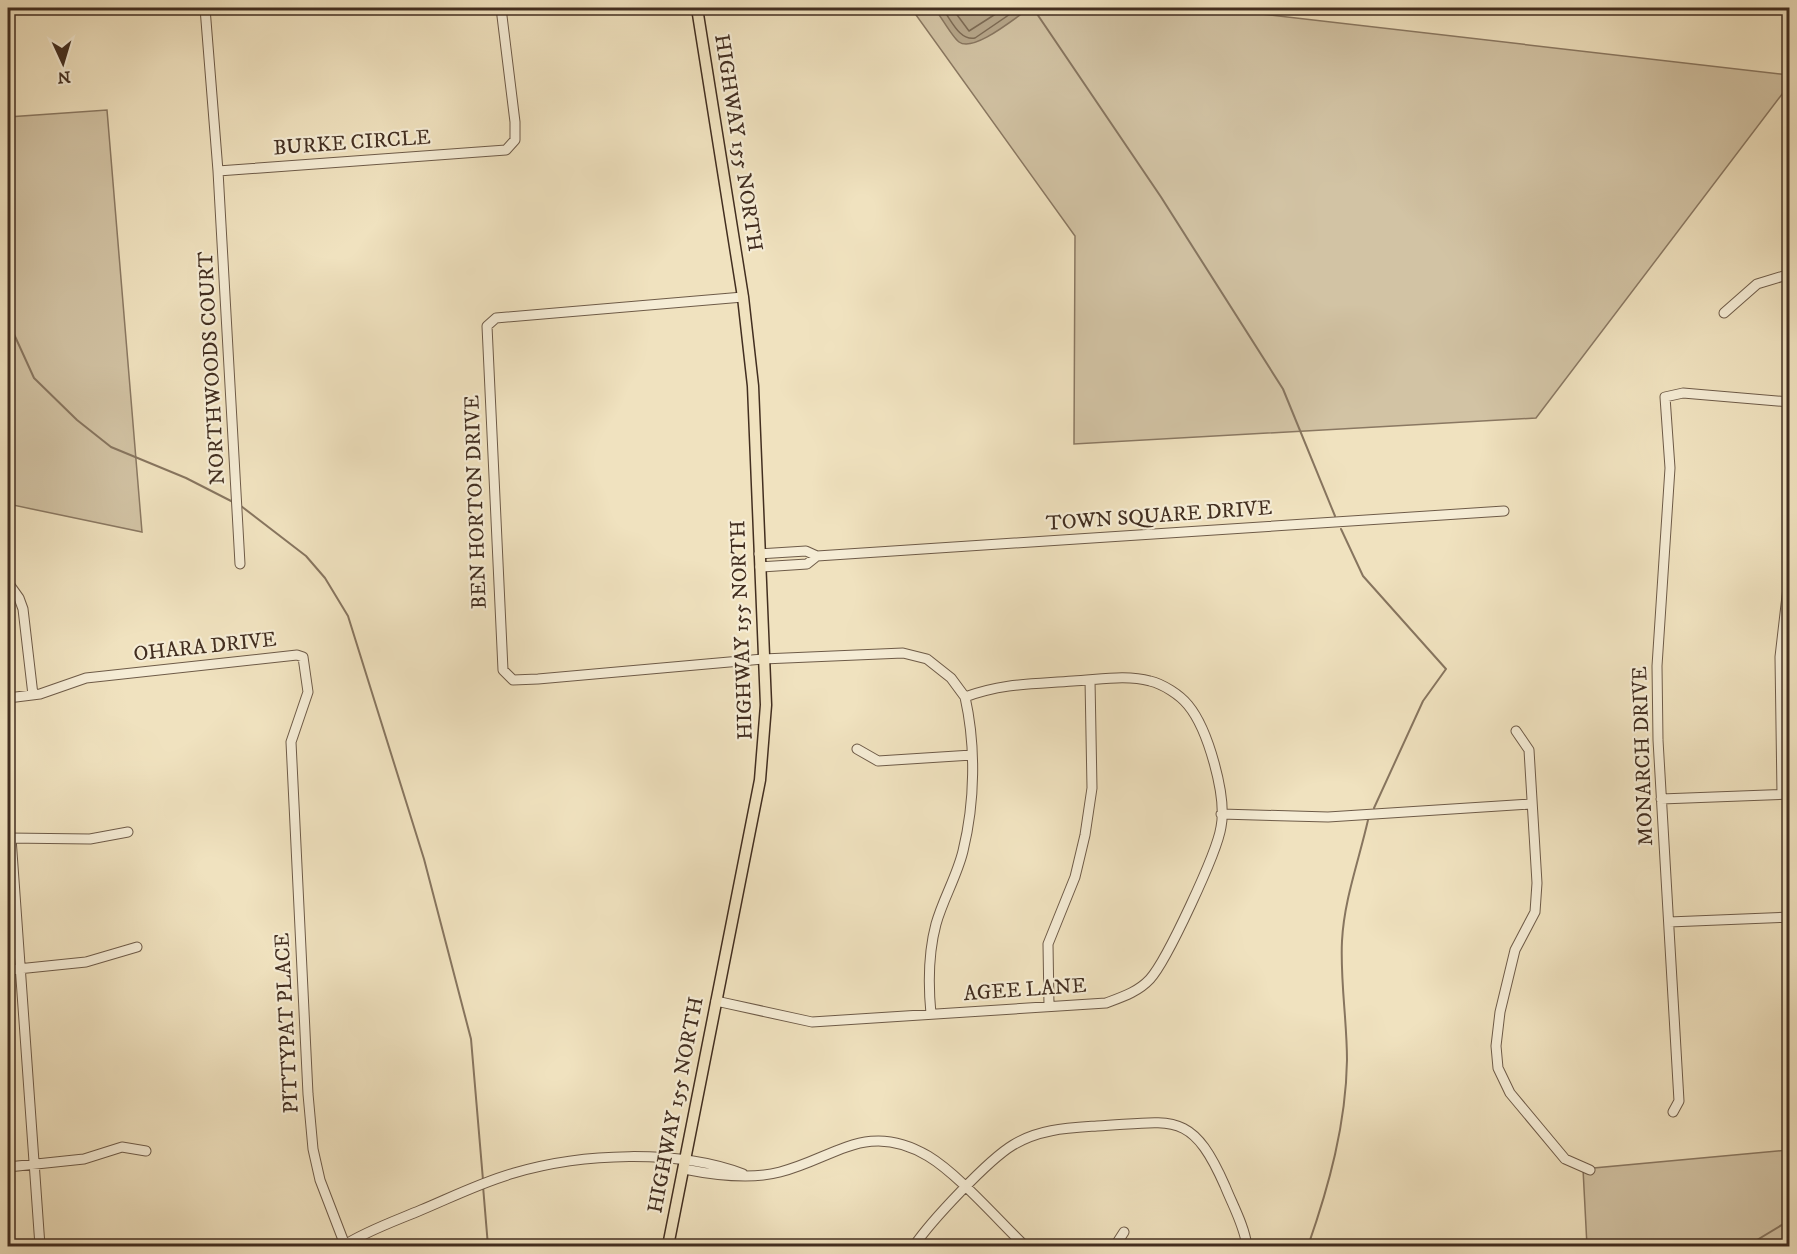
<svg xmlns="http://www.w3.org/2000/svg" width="1797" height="1254" font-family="'IM FELL DW Pica',serif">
	<rect width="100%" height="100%" fill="#f0e2bf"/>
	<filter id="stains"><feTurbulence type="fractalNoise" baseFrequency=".00333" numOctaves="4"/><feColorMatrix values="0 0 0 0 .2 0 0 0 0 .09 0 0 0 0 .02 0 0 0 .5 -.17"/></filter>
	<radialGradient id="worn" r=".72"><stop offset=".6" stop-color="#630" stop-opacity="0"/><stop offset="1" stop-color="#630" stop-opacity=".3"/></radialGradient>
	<path fill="#d2c3a4" stroke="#8a7862" stroke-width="1.5" d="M 911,8 L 1209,8 L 1789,75 L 1789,85 L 1536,418 L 1074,444 L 1075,236 Z
		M 107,110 L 142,532 L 8,504 L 8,117 Z
		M 1789,1150 L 1789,1246 L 1587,1246 L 1583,1169 Z"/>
	<path fill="#b5a589" stroke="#87755f" stroke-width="1.5" d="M 934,8 L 1030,8 C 1016,17 974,53 959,42 C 952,37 941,16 934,8 Z"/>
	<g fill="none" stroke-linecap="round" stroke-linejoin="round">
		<path stroke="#7c6a54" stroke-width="1.5" d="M 942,8 C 951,19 959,41 975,38 L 1019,8
			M 952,8 L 969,31 L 1005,8"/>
		<path stroke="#87755f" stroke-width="2" d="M 1033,8 L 1161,197 L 1283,389 L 1335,516
			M 8,321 L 34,378 L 77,420 L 111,447 L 186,478 L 233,502
			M 241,506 L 306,556 L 325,578 L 348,616 L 424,859 L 471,1039 L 483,1180
			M 1341,529 L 1363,576 L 1446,669 L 1423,701 L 1374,808
			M 483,1186 L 488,1246
			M 1308,1246 C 1329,1186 1346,1124 1347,1060 C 1347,1020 1340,980 1342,941 C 1344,900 1359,860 1368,820
			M 1747,1246 L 1790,1220"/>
		<g stroke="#6e5b48" stroke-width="11">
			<path id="minor" d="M 205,8 L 218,171 L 240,564
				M 218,171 L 506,150 L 515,140 L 515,122 L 501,8
				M 1724,313 L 1757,284 L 1790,274
				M 759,554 L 806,551 L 817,556 L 1504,511
				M 760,567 L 807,564 L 817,556
				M 9,584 L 19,598 L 23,609 L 33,695
				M 8,698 L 40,694 L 86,678 L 297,655 L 303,657 L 308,692 L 291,742 L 308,1094 L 313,1149 L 320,1180 L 345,1245
				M 1516,731 L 1529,750 L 1537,883 L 1535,912 L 1515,950 L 1500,1012 L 1496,1046 L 1498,1068 L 1510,1093 L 1565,1159 L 1590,1170
				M 857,749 L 878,761 L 972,755
				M 1782,794 L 1780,657 L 1790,570
				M 1661,799 L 1790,794
				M 1221,814 L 1328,817 L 1531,804
				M 8,838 L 90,839 L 128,832
				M 11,838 L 40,1246
				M 1788,917 L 1790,941
				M 1669,922 L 1790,917
				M 8,970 L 86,962 L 137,947
				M 716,1001 L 812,1022 L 1106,1003 C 1122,997 1138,992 1150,979 C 1167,960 1217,853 1221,827 C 1227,796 1208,729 1188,705 C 1180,695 1163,684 1150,681 C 1126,674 1097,680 1073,681 C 1033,684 1003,683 965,697 L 951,678 L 927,659 L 903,653 L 763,659 L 538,679 L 513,680 L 503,670 L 487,326 L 496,318 L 743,297
				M 1049,1006 L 1048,944 L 1075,877 L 1085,835 L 1092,788 L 1090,680
				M 931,1014 C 928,983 928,954 936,924 C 943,899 957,876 963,851 C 975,802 976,746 965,697
				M 1673,1112 L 1679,1101 L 1658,740 L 1657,666 L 1670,468 L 1665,397 L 1683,393 L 1790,402
				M 8,1167 L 84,1159 L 122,1147 L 146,1151
				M 684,1169 C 714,1175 750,1180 780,1172 C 835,1158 867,1120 928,1156 C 958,1174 998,1220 1025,1246
				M 343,1246 C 366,1231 395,1221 421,1210 C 452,1197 482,1182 514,1173 C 582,1153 677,1149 743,1174
				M 914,1246 C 931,1221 988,1160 1013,1145 C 1039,1129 1068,1128 1097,1126 C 1173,1122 1191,1109 1225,1186 C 1233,1206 1244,1225 1247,1246
				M 1115,1246 L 1124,1232"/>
		</g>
		<g stroke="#422e20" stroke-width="13">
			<path id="major" d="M 668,1246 L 760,780 L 766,705 L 753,386 L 743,297 L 697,8"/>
		</g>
		<use href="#minor" stroke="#f5ecd5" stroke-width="9"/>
		<use href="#major" stroke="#f0e2bf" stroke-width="10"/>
	</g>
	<g text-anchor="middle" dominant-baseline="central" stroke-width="4.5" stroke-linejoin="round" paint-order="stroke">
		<g font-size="21" fill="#422e20" stroke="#f5ecd5">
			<text transform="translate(352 143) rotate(-4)">BURKE CIRCLE</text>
			<text transform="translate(738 143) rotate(81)">HIGHWAY 155 NORTH</text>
			<text transform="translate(212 368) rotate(-93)">NORTHWOODS COURT</text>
			<text transform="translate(476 502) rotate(-92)">BEN HORTON DRIVE</text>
			<text transform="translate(1159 516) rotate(-4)">TOWN SQUARE DRIVE</text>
			<text transform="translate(742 630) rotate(-92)">HIGHWAY 155 NORTH</text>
			<text transform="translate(205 647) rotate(-6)">OHARA DRIVE</text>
			<text transform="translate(1643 756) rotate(-92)">MONARCH DRIVE</text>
			<text transform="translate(1025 990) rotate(-4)">AGEE LANE</text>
			<text transform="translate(287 1023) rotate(-93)">PITTYPAT PLACE</text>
			<text transform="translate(676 1105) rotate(-79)">HIGHWAY 155 NORTH</text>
		</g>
	</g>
	<rect width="1797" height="1254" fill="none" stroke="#f0e2bf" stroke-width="30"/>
	<rect x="9" y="9" width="1779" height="1236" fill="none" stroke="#422e20" stroke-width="3"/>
	<rect x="15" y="15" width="1767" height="1224" fill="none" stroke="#422e20" stroke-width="1.5"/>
	<g transform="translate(63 63) rotate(176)" stroke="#f5ecd5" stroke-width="4.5" paint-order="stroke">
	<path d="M0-4.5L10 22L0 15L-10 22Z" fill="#422e20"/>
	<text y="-9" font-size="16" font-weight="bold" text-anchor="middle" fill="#422e20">N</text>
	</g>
	<rect width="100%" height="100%" filter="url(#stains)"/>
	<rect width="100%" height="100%" fill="url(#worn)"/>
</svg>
